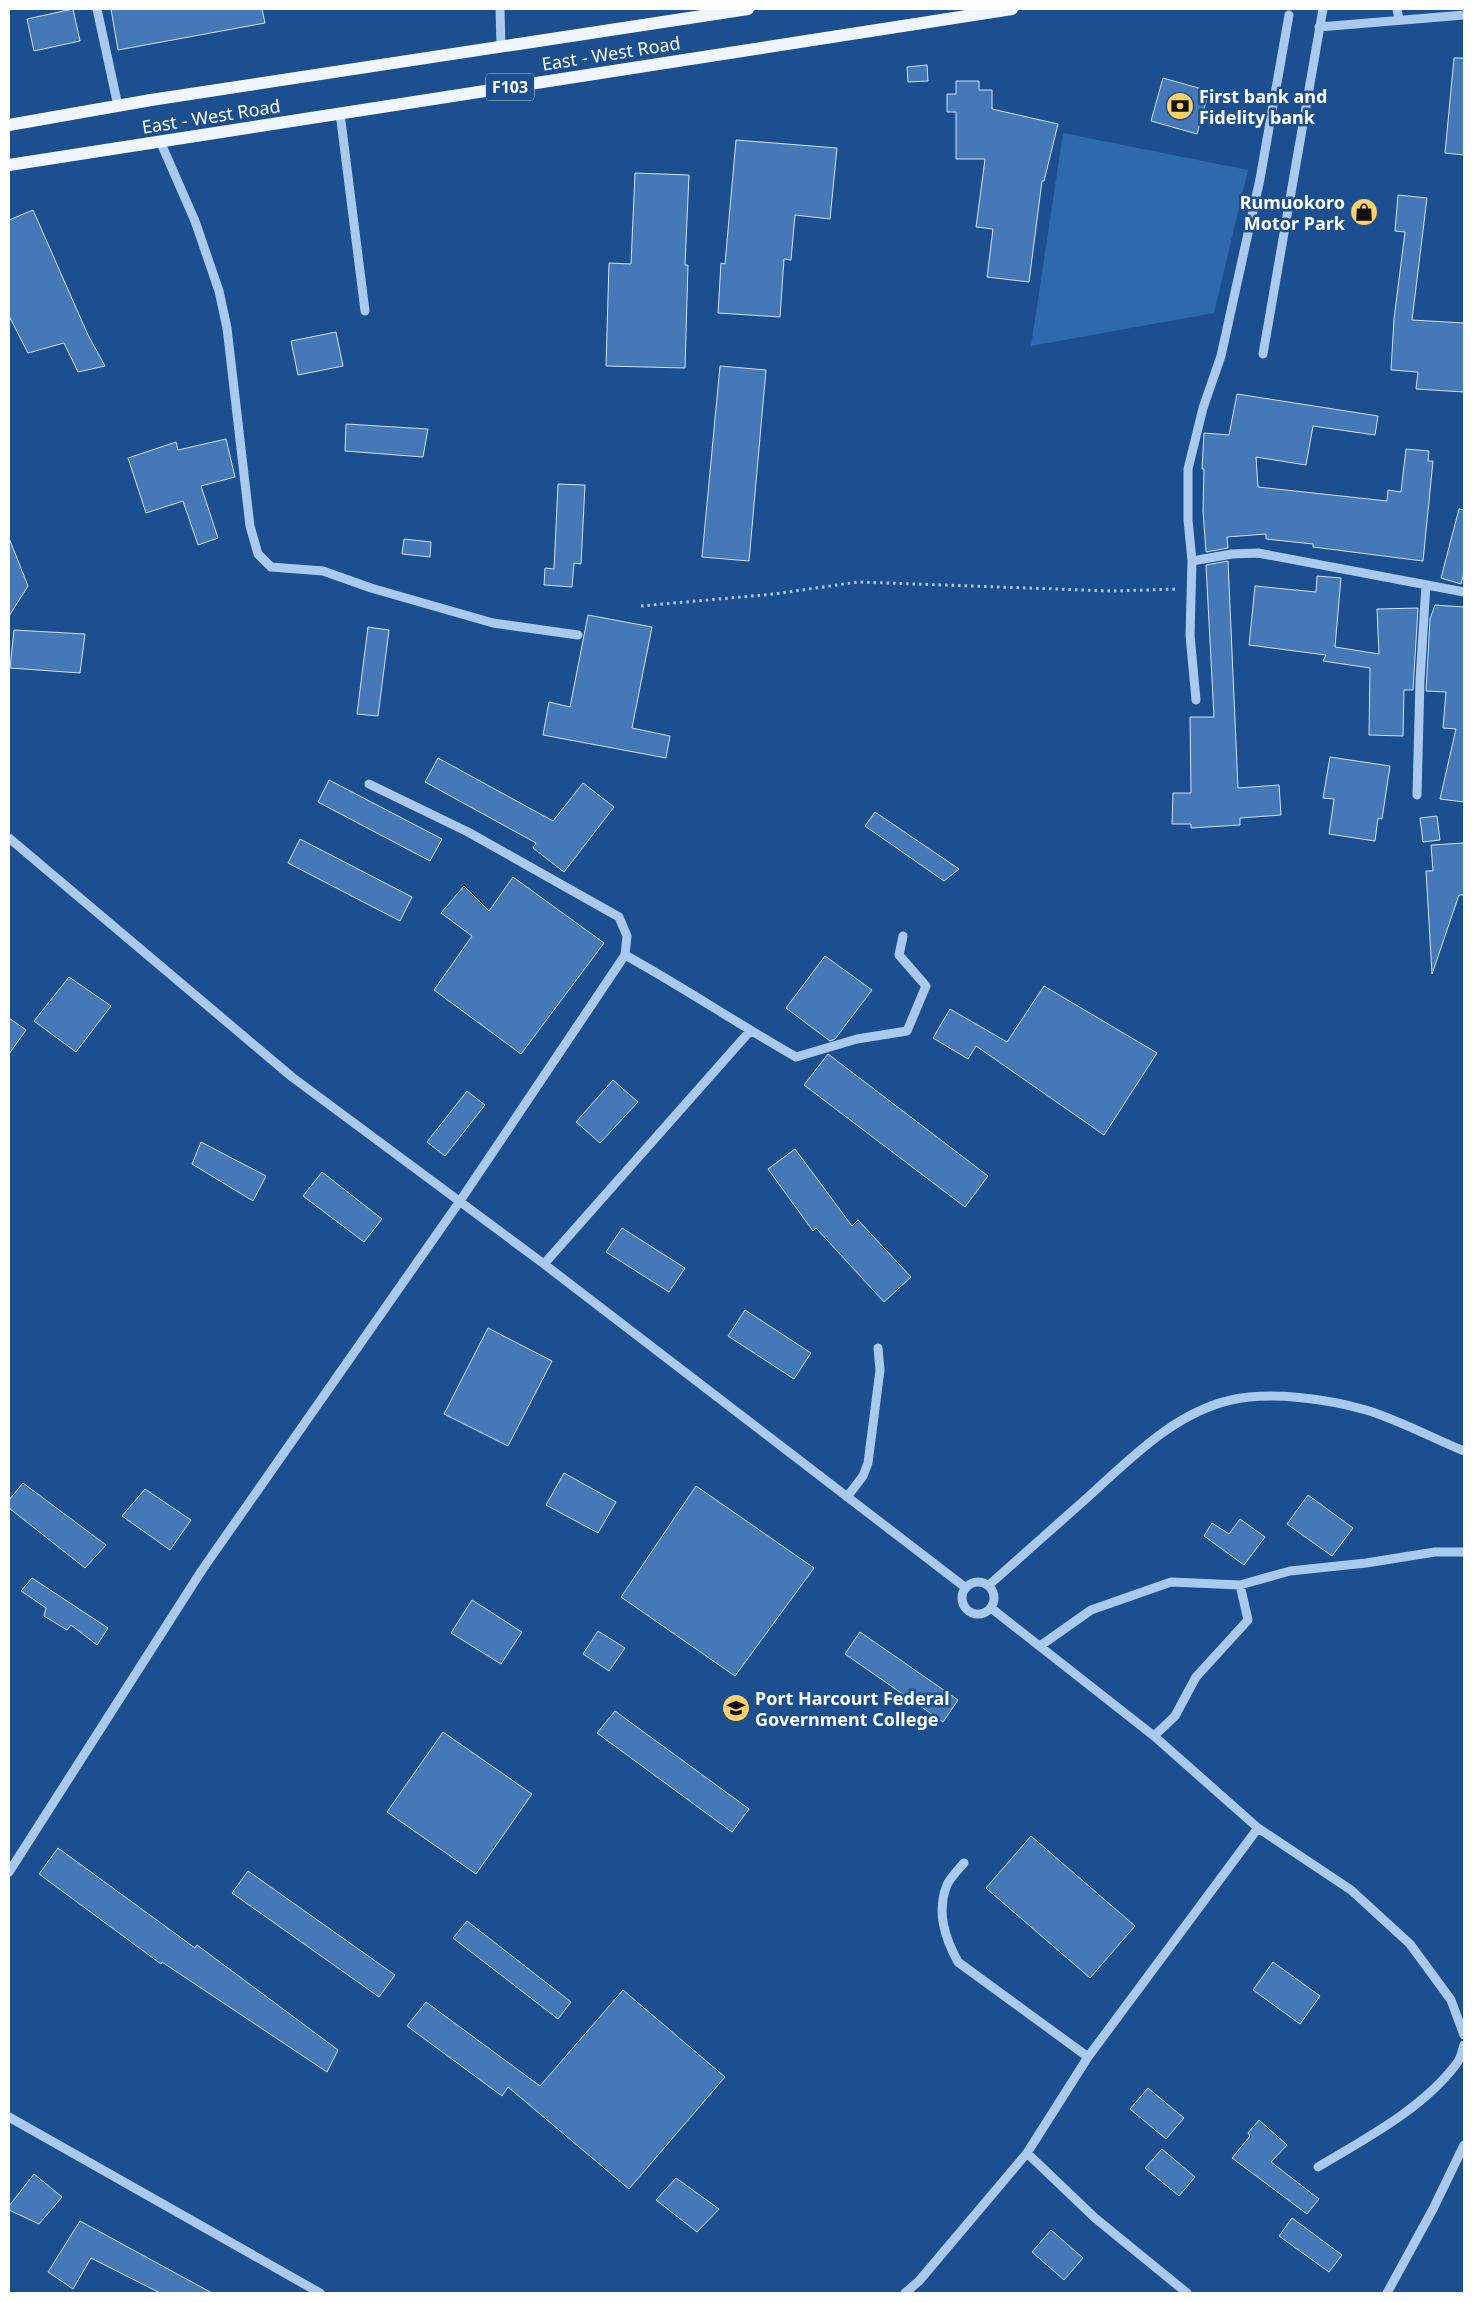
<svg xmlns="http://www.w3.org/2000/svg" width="1473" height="2302" font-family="'Noto Sans',sans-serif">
	<rect width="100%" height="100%" fill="#1b4f8f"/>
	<path fill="#2e69ad" d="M 1063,133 L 1248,170 L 1214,313 L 1031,346 Z"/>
	<path fill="#4478b7" stroke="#cfe3fa" d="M 73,9 L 80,41 L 34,51 L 27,19 Z
		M 111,9 L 262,9 L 265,23 L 118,50 Z
		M 1454,58 L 1464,58 L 1464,155 L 1445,153 Z
		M 927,65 L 928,81 L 908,82 L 907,67 Z
		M 1163,78 L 1209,91 L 1197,134 L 1151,121 Z
		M 956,81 L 979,81 L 979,90 L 992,90 L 992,109 L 1058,124 L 1044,181 L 1042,181 L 1029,282 L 987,277 L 993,229 L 976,227 L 985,159 L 956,159 L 956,112 L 947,112 L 947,94 L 956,94 Z
		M 736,140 L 837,148 L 830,219 L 795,215 L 791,260 L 784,259 L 780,317 L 718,313 L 721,263 L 725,264 Z
		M 635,173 L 689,175 L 685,265 L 688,265 L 685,368 L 606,366 L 609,263 L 631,264 Z
		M 1398,195 L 1427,198 L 1412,320 L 1464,323 L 1464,392 L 1416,389 L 1418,372 L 1391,370 L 1394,319 L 1405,232 L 1395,231 Z
		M 33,210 L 88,335 L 105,366 L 78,372 L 64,343 L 28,353 L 9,316 L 9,220 Z
		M 336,332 L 343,366 L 298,375 L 291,341 Z
		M 720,366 L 766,370 L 749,561 L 702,557 Z
		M 1237,394 L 1378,416 L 1375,435 L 1313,426 L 1306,465 L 1256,457 L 1258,487 L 1387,501 L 1388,490 L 1401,492 L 1406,449 L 1429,451 L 1428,461 L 1433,461 L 1423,561 L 1313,547 L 1313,544 L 1266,539 L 1266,534 L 1227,537 L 1228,548 L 1206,552 L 1203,511 L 1204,469 L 1202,469 L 1204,433 L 1229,435 Z
		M 346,424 L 428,429 L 423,457 L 345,451 Z
		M 226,439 L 235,477 L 201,486 L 218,538 L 198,545 L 183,501 L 146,513 L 128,458 L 176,442 L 178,450 Z
		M 558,484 L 585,485 L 581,564 L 574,563 L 572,587 L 544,585 L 545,568 L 554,569 Z
		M 1459,509 L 1464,510 L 1464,572 L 1461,584 L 1441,578 Z
		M 9,538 L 28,586 L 9,616 Z
		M 404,539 L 431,542 L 430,557 L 402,554 Z
		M 1228,561 L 1238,788 L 1279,785 L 1281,815 L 1240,818 L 1240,825 L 1191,828 L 1191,824 L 1172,824 L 1173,793 L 1191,793 L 1190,717 L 1214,717 L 1206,565 Z
		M 1317,576 L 1341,578 L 1335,647 L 1379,654 L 1377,609 L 1418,608 L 1413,690 L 1404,690 L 1403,736 L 1369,735 L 1370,668 L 1323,661 L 1326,655 L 1249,645 L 1255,586 L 1316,592 Z
		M 1435,605 L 1464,607 L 1464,802 L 1440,799 L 1456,729 L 1443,728 L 1446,692 L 1426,691 L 1430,619 Z
		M 588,615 L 652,627 L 632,728 L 670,736 L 666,758 L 543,735 L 549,702 L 570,707 Z
		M 368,627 L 389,630 L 378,716 L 357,714 Z
		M 14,630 L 85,634 L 80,673 L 10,668 Z
		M 1330,757 L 1390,766 L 1382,819 L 1378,818 L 1375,841 L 1329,834 L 1334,799 L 1323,798 Z
		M 438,758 L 553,821 L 583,783 L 614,807 L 564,872 L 533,848 L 536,843 L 425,782 Z
		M 329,780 L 442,839 L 430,861 L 318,802 Z
		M 875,812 L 959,869 L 944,881 L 865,826 Z
		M 1437,816 L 1440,840 L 1423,842 L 1420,818 Z
		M 300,839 L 412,897 L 400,921 L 288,863 Z
		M 1464,843 L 1464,895 L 1459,895 L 1432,974 L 1426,871 L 1433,871 L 1431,845 Z
		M 513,877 L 604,943 L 521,1054 L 434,990 L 472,936 L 441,913 L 464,886 L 489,911 Z
		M 825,956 L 872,990 L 835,1039 L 830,1041 L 786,1008 Z
		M 69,977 L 111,1006 L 76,1052 L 34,1021 Z
		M 1044,986 L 1157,1053 L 1104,1135 L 976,1046 L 968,1059 L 933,1038 L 950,1009 L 1007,1042 Z
		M 9,1018 L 26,1030 L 9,1054 Z
		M 828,1054 L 988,1176 L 965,1207 L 804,1085 Z
		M 613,1080 L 638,1102 L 600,1143 L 576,1122 Z
		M 467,1091 L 485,1105 L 445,1156 L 427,1142 Z
		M 201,1142 L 266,1176 L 253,1201 L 192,1164 Z
		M 795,1149 L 852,1226 L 858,1220 L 911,1277 L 884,1302 L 816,1228 L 813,1231 L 768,1169 Z
		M 322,1172 L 382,1219 L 364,1242 L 303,1196 Z
		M 622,1228 L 685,1268 L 669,1292 L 606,1252 Z
		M 745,1310 L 811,1353 L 794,1379 L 728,1336 Z
		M 488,1328 L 552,1361 L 508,1446 L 444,1414 Z
		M 564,1473 L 616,1502 L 598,1533 L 546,1505 Z
		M 23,1483 L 106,1545 L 85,1568 L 9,1508 L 9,1500 Z
		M 696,1486 L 814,1568 L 735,1676 L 621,1597 Z
		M 145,1489 L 191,1520 L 170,1550 L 122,1516 Z
		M 1308,1495 L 1353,1528 L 1332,1556 L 1287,1524 Z
		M 1240,1519 L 1265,1537 L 1244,1565 L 1204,1536 L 1212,1523 L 1229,1534 Z
		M 32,1578 L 108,1628 L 97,1645 L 71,1625 L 67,1630 L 44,1616 L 46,1608 L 21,1591 Z
		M 472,1600 L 522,1632 L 501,1664 L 451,1633 Z
		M 598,1631 L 625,1648 L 609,1671 L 583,1654 Z
		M 860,1632 L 958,1700 L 943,1722 L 845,1654 Z
		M 615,1711 L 749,1809 L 732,1832 L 597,1733 Z
		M 443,1732 L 532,1794 L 476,1874 L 387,1812 Z
		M 1031,1836 L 1135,1926 L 1090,1978 L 986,1888 Z
		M 58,1848 L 195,1948 L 197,1945 L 338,2050 L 327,2072 L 162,1962 L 161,1964 L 39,1874 Z
		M 248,1871 L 395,1975 L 379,1997 L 232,1893 Z
		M 467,1921 L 571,2002 L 558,2019 L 453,1938 Z
		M 1273,1962 L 1320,1996 L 1300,2024 L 1253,1990 Z
		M 623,1990 L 725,2077 L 629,2189 L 508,2087 L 502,2096 L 407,2026 L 426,2002 L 540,2086 Z
		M 1148,2088 L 1184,2118 L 1166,2139 L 1130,2109 Z
		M 1259,2120 L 1287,2145 L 1271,2162 L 1319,2199 L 1307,2214 L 1232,2158 L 1250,2136 L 1248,2133 Z
		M 1162,2149 L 1195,2177 L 1179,2196 L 1145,2168 Z
		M 34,2174 L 62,2197 L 39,2224 L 9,2210 L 9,2206 Z
		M 676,2178 L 719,2209 L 697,2232 L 656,2200 Z
		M 1292,2218 L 1342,2255 L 1329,2272 L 1279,2236 Z
		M 80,2221 L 212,2293 L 160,2293 L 91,2258 L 73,2289 L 48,2272 Z
		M 1051,2230 L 1083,2258 L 1064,2280 L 1032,2252 Z"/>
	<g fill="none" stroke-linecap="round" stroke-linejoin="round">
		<path stroke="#a9c9ee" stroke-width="3" stroke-dasharray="2.5 4" stroke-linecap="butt" d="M 641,606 L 774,594 L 858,582 L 1112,591 L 1178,589"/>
		<path stroke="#a9c9ee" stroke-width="9" d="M 97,9 L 118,106
			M 500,9 L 501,47
			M 1397,9 L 1399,20
			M 1319,27 L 1464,15
			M 340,113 L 365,311
			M 160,141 L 195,221 L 219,291 L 227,328 L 250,526 L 258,554 L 271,567 L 323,571 L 371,588 L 493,623 L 578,635
			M 1263,354 L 1323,9
			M 1192,561 L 1188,520 L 1188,469 L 1203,408 L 1221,356 L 1260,179 L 1289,15
			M 1196,700 L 1190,635 L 1192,561 L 1232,554 L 1258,553 L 1464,592
			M 1417,795 L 1420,680 L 1426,585
			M 9,838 L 292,1077 L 544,1264 L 966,1588
			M 625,955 C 683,987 738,1024 796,1057 L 857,1039 L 907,1031 L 926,986 L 899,955 L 903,936
			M 544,1264 L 750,1031
			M 847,1497 L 863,1476 L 868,1463 L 880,1370 L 878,1348
			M962 1598a16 16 0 1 1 32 0a16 16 0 1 1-32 0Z
			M 989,1585 C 1022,1556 1055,1526 1088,1497 C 1130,1459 1174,1413 1231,1400 C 1270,1391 1328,1399 1366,1410 C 1399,1420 1432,1438 1464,1451
			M 991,1608 L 1154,1736 L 1258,1828 L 1351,1890 L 1410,1944 L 1451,2000 L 1464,2035
			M 1040,1646 L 1091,1610 L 1171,1582 L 1240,1585 L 1290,1571 L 1366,1563 L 1435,1552 L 1464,1552
			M 1154,1736 L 1175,1716 L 1196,1677 L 1248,1620 L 1240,1585
			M 964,1863 C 958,1870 950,1878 947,1885 C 936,1912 945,1938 958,1962 L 1088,2057
			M 9,1872 L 202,1570 L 460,1201 L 625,955 L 627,936 L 619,917 L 468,832 L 369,784
			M 9,2117 L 320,2293
			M 1027,2153 L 1095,2218 L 1187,2293
			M 1318,2167 C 1365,2139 1424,2108 1457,2063 C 1461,2058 1462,2051 1464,2045
			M 905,2293 L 919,2281 L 1027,2153 L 1088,2057 L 1258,1828
			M 1387,2293 L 1433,2209 L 1464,2145"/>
		<path stroke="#f0f6ff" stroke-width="12" d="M 9,125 L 151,100 L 748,9
			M 9,165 L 1012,9"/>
	</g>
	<defs>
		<g id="bank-disc" transform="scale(1.4375)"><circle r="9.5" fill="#ffd166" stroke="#1b4f8f"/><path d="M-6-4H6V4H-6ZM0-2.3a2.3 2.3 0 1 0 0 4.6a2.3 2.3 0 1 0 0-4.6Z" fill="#111"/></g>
		<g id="shop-disc" transform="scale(1.4375)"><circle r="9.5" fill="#ffd166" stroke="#1b4f8f"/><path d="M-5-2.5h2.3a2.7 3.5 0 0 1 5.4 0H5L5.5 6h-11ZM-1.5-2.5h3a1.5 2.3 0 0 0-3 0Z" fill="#111"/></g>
		<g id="university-disc" transform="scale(1.4375)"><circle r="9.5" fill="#ffd166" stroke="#1b4f8f"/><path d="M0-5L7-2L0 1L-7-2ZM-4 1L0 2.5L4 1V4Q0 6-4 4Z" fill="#111"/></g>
	</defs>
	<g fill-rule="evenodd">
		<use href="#bank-disc" x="1180" y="106"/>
		<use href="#shop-disc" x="1364" y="212"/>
		<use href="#university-disc" x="736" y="1708"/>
	</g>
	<g text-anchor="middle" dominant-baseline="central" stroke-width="5" stroke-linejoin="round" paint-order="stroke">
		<rect fill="#1b4f8f" stroke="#bbcadd" stroke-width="1" x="486" y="73.5" width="48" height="27" rx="4"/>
		<g font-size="16" font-weight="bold" fill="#fff">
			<text x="510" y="87">F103</text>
		</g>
		<g font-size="18" fill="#fff" stroke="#1b4f8f">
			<text transform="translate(611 53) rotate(-9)">East - West Road</text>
			<text transform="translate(211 116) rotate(-9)">East - West Road</text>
		</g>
		<g font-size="18" font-weight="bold" fill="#fff" stroke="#1b4f8f" text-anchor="start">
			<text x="1199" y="96">First bank and<tspan x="1199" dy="21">Fidelity bank</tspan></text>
			<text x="1345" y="202" text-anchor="end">Rumuokoro<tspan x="1345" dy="21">Motor Park</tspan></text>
			<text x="755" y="1698">Port Harcourt Federal<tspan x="755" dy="21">Government College</tspan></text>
		</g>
	</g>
	<rect width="1473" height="2302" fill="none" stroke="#ffffff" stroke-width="20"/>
</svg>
